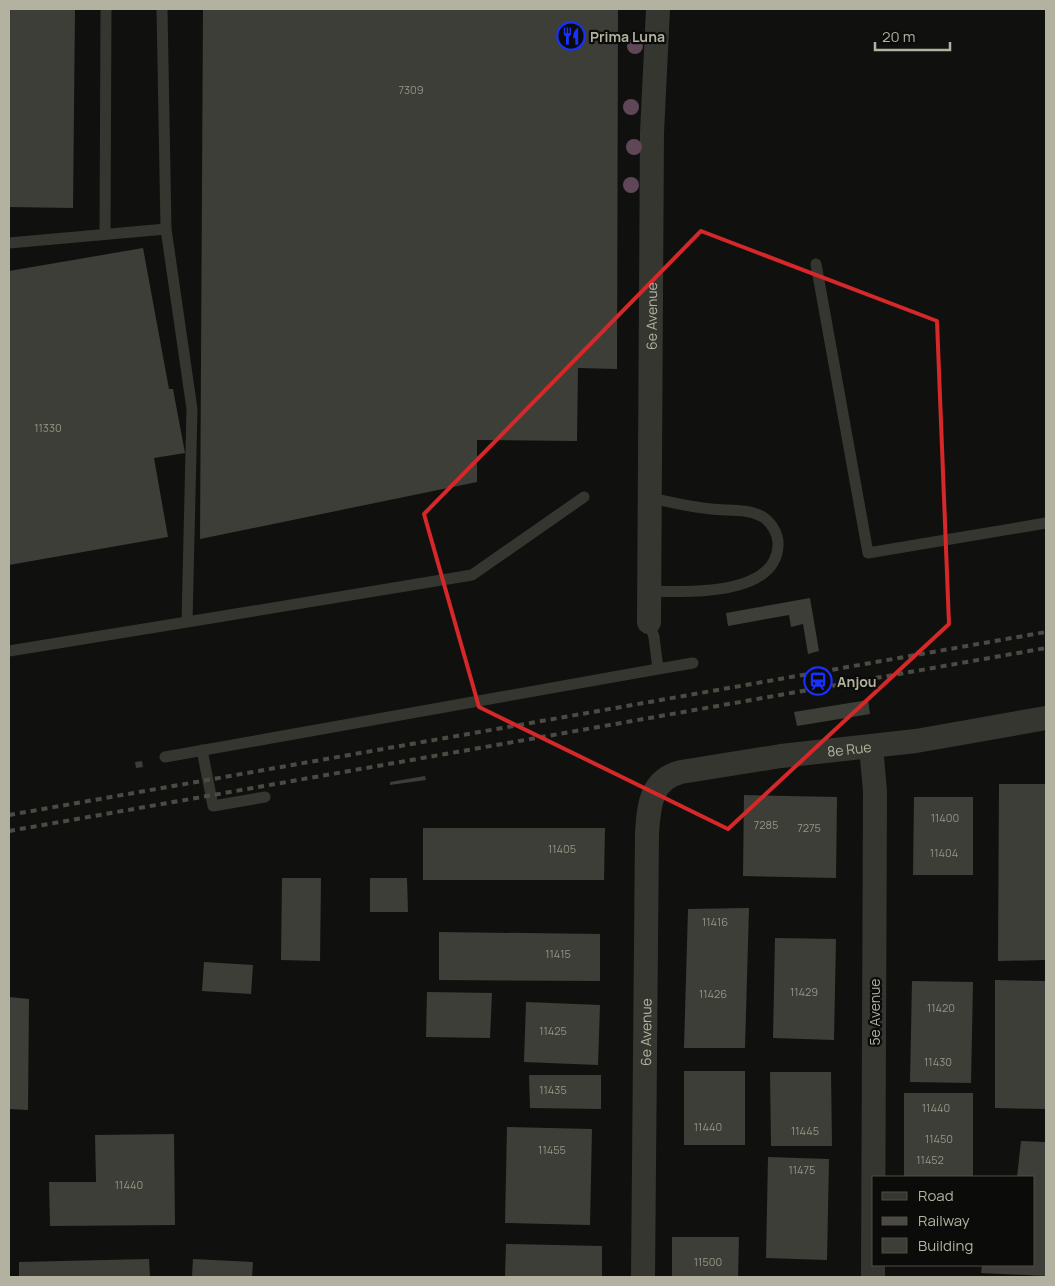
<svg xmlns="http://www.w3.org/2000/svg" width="1055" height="1286" font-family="Manrope,sans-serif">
	<rect width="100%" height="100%" fill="#10110f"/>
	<path fill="#3e3e38" d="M 9,9 L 75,9 L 73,208 L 9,207 Z
		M 203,9 L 618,9 L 617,369 L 578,368 L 577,441 L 477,440 L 477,482 L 200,539 Z
		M 143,248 L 169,389 L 173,389 L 185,453 L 154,458 L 168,537 L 9,565 L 9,271 Z
		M 810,598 L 819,651 L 808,654 L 803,624 L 791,627 L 789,615 L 728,626 L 726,613 Z
		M 868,700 L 870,714 L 797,726 L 794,712 Z
		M 142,761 L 143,767 L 136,768 L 135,762 Z
		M 425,776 L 426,780 L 390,785 L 390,782 Z
		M 999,784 L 1046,784 L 1046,960 L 998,961 Z
		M 744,795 L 837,797 L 836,878 L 743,876 Z
		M 914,797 L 973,797 L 973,875 L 913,875 Z
		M 423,828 L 605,828 L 604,880 L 423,880 Z
		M 282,878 L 321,878 L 320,961 L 281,960 Z
		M 370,878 L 407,878 L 408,912 L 370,912 Z
		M 749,908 L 745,1048 L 684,1048 L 688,909 Z
		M 439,932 L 600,934 L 600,981 L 439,980 Z
		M 775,938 L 836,939 L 834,1040 L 773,1038 Z
		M 204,962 L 253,965 L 251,994 L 202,991 Z
		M 995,980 L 1046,981 L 1046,1109 L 995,1108 Z
		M 912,981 L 973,982 L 971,1083 L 910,1082 Z
		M 427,992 L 492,993 L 490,1038 L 426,1037 Z
		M 9,997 L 29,999 L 28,1110 L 9,1109 Z
		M 526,1002 L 600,1005 L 598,1065 L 524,1062 Z
		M 684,1071 L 745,1071 L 745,1145 L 684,1145 Z
		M 770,1072 L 831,1072 L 832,1146 L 771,1146 Z
		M 529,1075 L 601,1075 L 601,1109 L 530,1108 Z
		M 904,1093 L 973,1093 L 973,1177 L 904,1177 Z
		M 507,1127 L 592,1129 L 590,1225 L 505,1223 Z
		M 174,1134 L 175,1225 L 50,1226 L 49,1182 L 96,1182 L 95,1135 Z
		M 1021,1141 L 1046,1142 L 1046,1276 L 981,1273 L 982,1265 L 1034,1265 L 1034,1177 L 1017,1177 Z
		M 768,1157 L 829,1159 L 827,1260 L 766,1258 Z
		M 672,1237 L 739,1237 L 738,1277 L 672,1277 Z
		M 506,1244 L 602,1246 L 602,1277 L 505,1277 Z
		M 149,1259 L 150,1277 L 19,1277 L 19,1262 Z
		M 193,1259 L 253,1262 L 252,1277 L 194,1277 L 192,1275 Z"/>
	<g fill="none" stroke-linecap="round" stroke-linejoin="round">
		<path stroke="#353630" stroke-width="11" d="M 105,234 L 106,9
			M 9,243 L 166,229
			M 816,264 L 868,553 L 1046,523
			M 649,591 C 684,592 775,597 778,546 C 779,535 772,523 763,517 C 748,508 727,511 711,509 C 690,507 670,502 650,498
			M 187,622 L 472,575 L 584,497
			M 9,651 L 187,622 L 192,409 L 166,229 L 162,9
			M 658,669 L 693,663
			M 202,750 L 213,806 L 265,797
			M 165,757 L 658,669 L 654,637 L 649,622"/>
		<g stroke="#353630" stroke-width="24">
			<path id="s1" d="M 649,622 L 652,133 L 658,9"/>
			<path d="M 871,747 L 875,791 L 873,1277"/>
			<path id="s2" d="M 643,1277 L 647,833 C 649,806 650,780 681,772 L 781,756 L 916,741 L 1046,718"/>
		</g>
		<path stroke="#4b4b43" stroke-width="4" stroke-dasharray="6 5" stroke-linecap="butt" d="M 9,815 L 1046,632
			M 9,831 L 1046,648"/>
	</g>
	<g fill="#5f4758">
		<circle cx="635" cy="46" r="8"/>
		<circle cx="631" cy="107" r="8"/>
		<circle cx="634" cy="147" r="8"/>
		<circle cx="631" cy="185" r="8"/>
	</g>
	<path fill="none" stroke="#d62828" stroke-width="4" stroke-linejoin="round" d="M 701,231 L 937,321 L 949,624 L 728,829 L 479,707 L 424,514 Z"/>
	<defs>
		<g id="restaurant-ring" transform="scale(1.4375)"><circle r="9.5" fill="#0b0b0a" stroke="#1931ff" stroke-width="1.5"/><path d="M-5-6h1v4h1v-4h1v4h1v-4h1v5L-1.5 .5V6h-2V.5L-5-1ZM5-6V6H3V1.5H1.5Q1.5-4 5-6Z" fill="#1931ff"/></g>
		<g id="station-ring" transform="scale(1.4375)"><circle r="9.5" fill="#0b0b0a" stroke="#1931ff" stroke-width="1.5"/><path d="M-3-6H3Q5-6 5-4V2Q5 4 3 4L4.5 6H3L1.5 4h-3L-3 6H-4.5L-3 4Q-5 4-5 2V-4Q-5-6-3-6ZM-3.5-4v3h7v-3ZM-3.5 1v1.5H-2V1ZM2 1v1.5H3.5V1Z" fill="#1931ff"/></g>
	</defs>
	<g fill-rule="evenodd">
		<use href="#restaurant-ring" x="571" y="36"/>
		<use href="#station-ring" x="818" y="681"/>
	</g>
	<g text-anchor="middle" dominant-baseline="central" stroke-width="4.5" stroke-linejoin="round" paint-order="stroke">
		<g font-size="11" fill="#969485">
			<text x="411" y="89">7309</text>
			<text x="48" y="427">11330</text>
			<text x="945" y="817">11400</text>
			<text x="766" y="824">7285</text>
			<text x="809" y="827">7275</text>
			<text x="562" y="848">11405</text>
			<text x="944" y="852">11404</text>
			<text x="715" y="921">11416</text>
			<text x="558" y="953">11415</text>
			<text x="804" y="991">11429</text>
			<text x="713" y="993">11426</text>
			<text x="941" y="1007">11420</text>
			<text x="553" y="1030">11425</text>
			<text x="938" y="1061">11430</text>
			<text x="553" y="1089">11435</text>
			<text x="936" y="1107">11440</text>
			<text x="708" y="1126">11440</text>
			<text x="805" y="1130">11445</text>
			<text x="939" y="1138">11450</text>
			<text x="552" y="1149">11455</text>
			<text x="930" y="1159">11452</text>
			<text x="802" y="1169">11475</text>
			<text x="129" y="1184">11440</text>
			<text x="708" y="1261">11500</text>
		</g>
		<g font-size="14" font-weight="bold" fill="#b3b19f" stroke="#0b0b0a" text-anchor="start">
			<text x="590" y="36">Prima Luna</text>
			<text x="837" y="681">Anjou</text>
		</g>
		<g font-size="14" fill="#b3b19f" stroke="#0b0b0a">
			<text stroke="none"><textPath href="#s1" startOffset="306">6e Avenue</textPath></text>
			<text stroke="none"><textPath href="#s2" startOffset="690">8e Rue</textPath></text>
			<text transform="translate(874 1012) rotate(-90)">5e Avenue</text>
			<text stroke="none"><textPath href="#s2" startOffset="245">6e Avenue</textPath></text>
		</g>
	</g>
	<rect width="1055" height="1286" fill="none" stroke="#b3b19f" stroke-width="20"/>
	<rect x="872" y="1176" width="162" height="90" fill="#0b0b0a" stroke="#4e4d46"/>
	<rect x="882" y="1192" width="25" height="8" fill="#353630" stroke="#4e4d46"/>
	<text x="918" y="1201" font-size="15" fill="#b3b19f">Road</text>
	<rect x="882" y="1217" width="25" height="8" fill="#4b4b43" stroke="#4e4d46"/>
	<text x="918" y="1226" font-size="15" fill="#b3b19f">Railway</text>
	<rect x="882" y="1238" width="25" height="15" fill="#3e3e38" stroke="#4e4d46"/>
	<text x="918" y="1251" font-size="15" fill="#b3b19f">Building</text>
	<path d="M875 42v8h75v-8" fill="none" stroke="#b3b19f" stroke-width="2.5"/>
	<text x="882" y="42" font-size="15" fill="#b3b19f" stroke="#0b0b0a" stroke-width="4" paint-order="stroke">20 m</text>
</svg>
